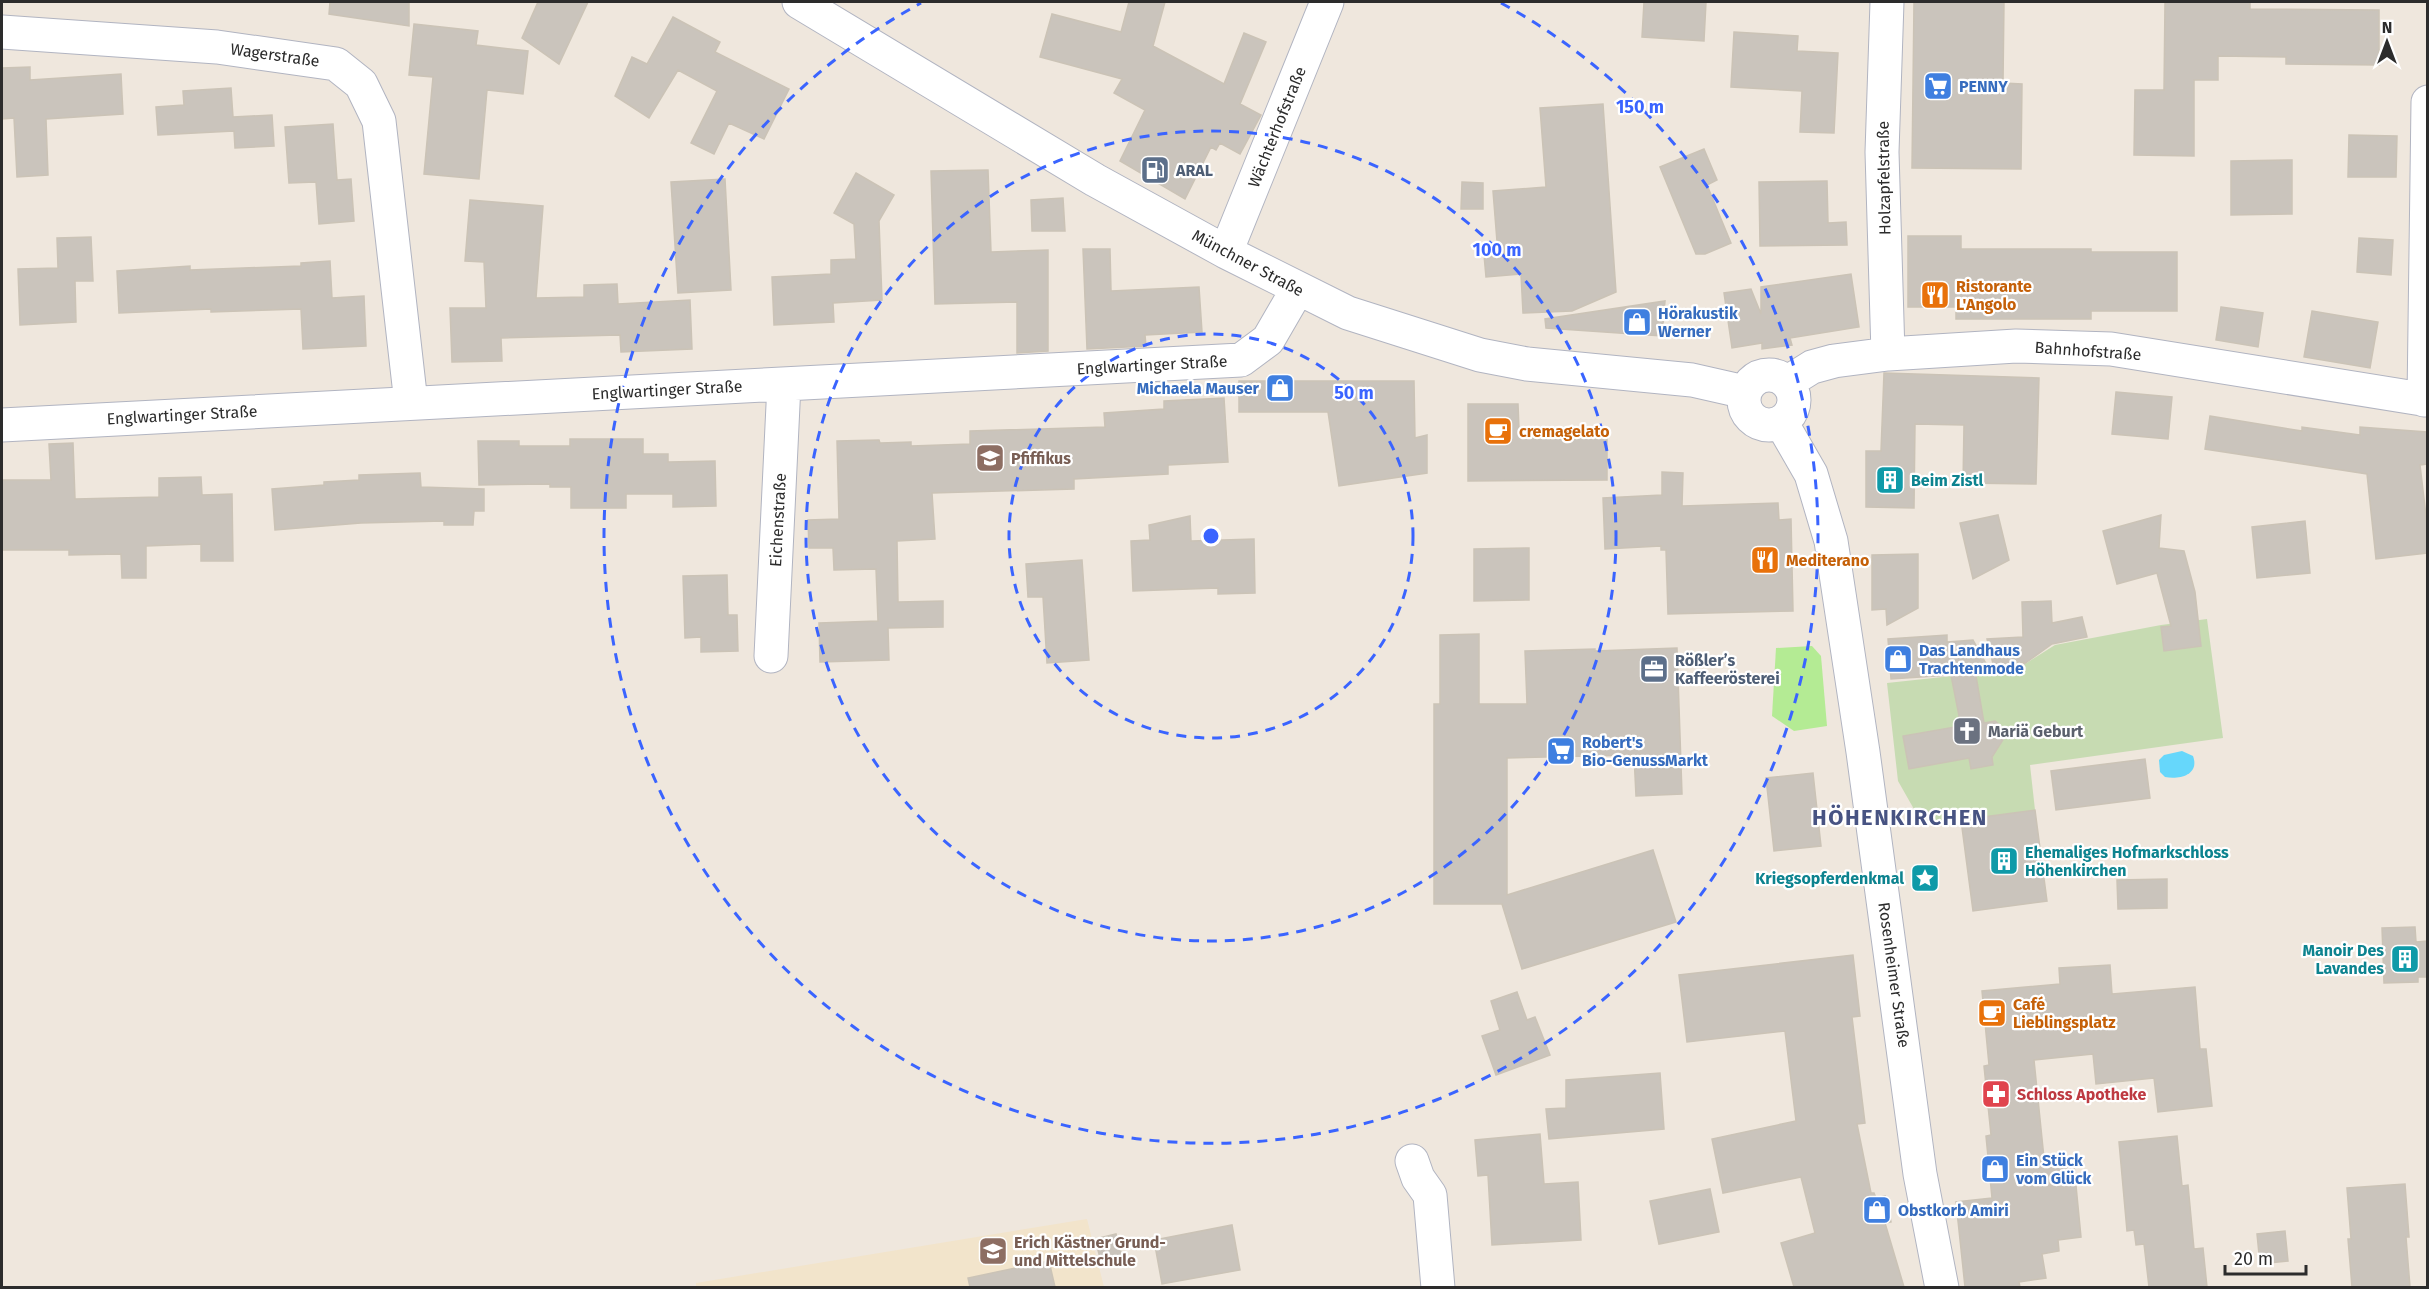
<svg xmlns="http://www.w3.org/2000/svg" width="2429" height="1289" font-family="'Fira Sans',sans-serif">
	<rect width="100%" height="100%" fill="#efe7dd"/>
	<path fill="#f2e4cb" d="M 1087,1219 L 1104,1287 L 696,1288 L 696,1283 Z"/>
	<path fill="#b4eb94" d="M 1812,646 L 1821,656 L 1827,726 L 1794,731 L 1772,716 L 1776,648 Z"/>
	<path fill="#c7dbb2" d="M 2207,619 L 2223,738 L 2030,765 L 2035,810 L 1923,825 L 1898,781 L 1887,683 L 2017,669 L 2055,645 L 2161,625 Z"/>
	<path fill="#66d7fb" d="M 2182,751 L 2193,756 C 2200,775 2179,780 2165,777 L 2160,772 L 2159,760 L 2164,755 Z"/>
	<path fill="#cac4bc" stroke="#cbc3b6" stroke-width="1.5" d="M 330,2 L 409,2 L 409,26 L 329,14 Z
		M 538,2 L 588,2 L 559,64 L 522,38 Z
		M 1129,2 L 1165,2 L 1153,46 L 1224,84 L 1244,33 L 1266,42 L 1240,104 L 1261,115 L 1240,154 L 1220,143 L 1216,150 L 1211,147 L 1185,199 L 1120,161 L 1145,110 L 1114,93 L 1122,79 L 1040,57 L 1052,14 L 1121,32 Z
		M 1644,2 L 1706,2 L 1704,41 L 1642,37 Z
		M 1914,2 L 2004,2 L 2003,83 L 2022,84 L 2021,169 L 1912,168 Z
		M 2165,2 L 2250,2 L 2250,9 L 2379,10 L 2379,65 L 2286,64 L 2286,57 L 2218,56 L 2218,80 L 2194,80 L 2194,156 L 2134,155 L 2135,90 L 2164,90 Z
		M 673,17 L 720,42 L 715,52 L 789,89 L 764,139 L 729,123 L 714,154 L 691,143 L 717,91 L 678,70 L 649,118 L 615,96 L 632,57 L 647,64 Z
		M 414,24 L 478,31 L 476,45 L 528,51 L 523,94 L 487,90 L 479,179 L 424,174 L 433,77 L 409,75 Z
		M 1734,32 L 1798,36 L 1797,51 L 1838,53 L 1834,133 L 1800,132 L 1802,91 L 1731,87 Z
		M 30,67 L 30,80 L 121,74 L 123,114 L 46,119 L 48,175 L 17,177 L 14,118 L 2,119 L 2,68 Z
		M 231,88 L 233,117 L 272,115 L 274,146 L 235,148 L 234,131 L 158,135 L 156,107 L 184,105 L 183,91 Z
		M 1603,104 L 1616,292 L 1572,311 L 1523,313 L 1521,274 L 1486,277 L 1484,255 L 1498,254 L 1493,191 L 1546,187 L 1540,108 Z
		M 333,124 L 337,180 L 351,179 L 354,221 L 319,224 L 316,182 L 289,183 L 285,127 Z
		M 2349,135 L 2397,136 L 2396,177 L 2348,177 Z
		M 1704,149 L 1717,180 L 1707,185 L 1731,243 L 1705,254 L 1696,254 L 1660,167 Z
		M 2292,160 L 2292,214 L 2231,215 L 2231,161 Z
		M 988,170 L 991,252 L 1048,250 L 1048,351 L 1017,353 L 1017,302 L 935,304 L 931,171 Z
		M 856,173 L 894,195 L 879,221 L 882,300 L 833,303 L 834,322 L 774,325 L 772,277 L 831,274 L 831,260 L 856,259 L 854,224 L 834,213 Z
		M 725,179 L 731,290 L 678,293 L 671,182 Z
		M 1827,181 L 1828,223 L 1846,222 L 1847,245 L 1760,246 L 1759,182 Z
		M 1462,182 L 1483,183 L 1483,209 L 1461,209 Z
		M 1063,198 L 1065,231 L 1032,231 L 1031,200 Z
		M 470,200 L 543,206 L 536,298 L 584,297 L 584,285 L 617,284 L 618,304 L 690,300 L 692,349 L 621,352 L 620,335 L 501,338 L 502,361 L 452,362 L 450,308 L 486,308 L 484,262 L 465,261 Z
		M 1908,236 L 1961,236 L 1961,249 L 2091,249 L 2091,252 L 2177,252 L 2177,311 L 2091,311 L 2091,319 L 1956,319 L 1956,307 L 1908,307 Z
		M 91,237 L 93,281 L 75,281 L 76,322 L 20,325 L 18,269 L 58,268 L 57,238 Z
		M 2359,238 L 2393,240 L 2391,275 L 2357,272 Z
		M 1083,249 L 1110,249 L 1111,291 L 1199,287 L 1202,332 L 1145,335 L 1146,346 L 1087,349 Z
		M 330,261 L 332,298 L 364,296 L 366,346 L 303,349 L 301,309 L 211,312 L 211,309 L 119,313 L 117,271 L 190,266 L 190,270 L 301,266 L 301,263 Z
		M 1851,274 L 1859,327 L 1790,338 L 1792,345 L 1762,349 L 1762,343 L 1732,348 L 1724,293 L 1751,289 L 1761,314 L 1761,287 Z
		M 1665,301 L 1662,336 L 1546,328 L 1545,319 Z
		M 2221,307 L 2263,313 L 2258,347 L 2216,340 Z
		M 2312,311 L 2378,322 L 2370,368 L 2304,357 Z
		M 1884,373 L 2039,378 L 2036,484 L 1963,483 L 1964,425 L 1915,424 L 1914,508 L 1866,507 L 1866,451 L 1881,451 Z
		M 1239,381 L 1414,381 L 1415,438 L 1427,435 L 1427,473 L 1339,486 L 1328,412 L 1239,412 Z
		M 2116,392 L 2172,397 L 2168,439 L 2112,434 Z
		M 1224,398 L 1228,462 L 1168,465 L 1168,474 L 1074,479 L 1074,489 L 932,493 L 935,539 L 897,541 L 898,602 L 943,601 L 943,627 L 888,628 L 889,660 L 820,662 L 819,623 L 878,621 L 876,569 L 834,570 L 833,548 L 809,548 L 808,520 L 839,519 L 837,441 L 879,440 L 880,443 L 911,442 L 911,446 L 970,444 L 970,431 L 1105,427 L 1104,413 L 1164,409 L 1164,401 Z
		M 1468,404 L 1518,404 L 1519,429 L 1607,429 L 1607,480 L 1468,481 Z
		M 2210,416 L 2302,431 L 2302,427 L 2360,435 L 2360,427 L 2427,432 L 2427,464 L 2420,465 L 2427,524 L 2427,553 L 2376,559 L 2367,474 L 2205,449 Z
		M 570,439 L 643,439 L 643,454 L 668,454 L 668,462 L 715,461 L 716,506 L 673,507 L 673,494 L 626,494 L 626,508 L 571,508 L 571,487 L 550,487 L 550,484 L 479,485 L 478,441 L 519,441 L 519,446 L 570,446 Z
		M 73,443 L 75,499 L 159,497 L 159,478 L 201,477 L 202,495 L 232,494 L 233,561 L 201,561 L 201,544 L 146,546 L 146,578 L 122,578 L 121,554 L 69,555 L 69,550 L 2,550 L 2,480 L 51,480 L 49,444 Z
		M 1662,472 L 1683,473 L 1682,506 L 1778,503 L 1779,520 L 1791,519 L 1793,611 L 1668,614 L 1666,550 L 1661,550 L 1661,546 L 1605,549 L 1603,498 L 1662,495 Z
		M 420,473 L 421,487 L 484,489 L 484,511 L 474,511 L 473,525 L 444,525 L 444,521 L 361,523 L 275,530 L 272,489 L 324,485 L 324,482 L 359,480 L 359,475 Z
		M 1998,515 L 2009,560 L 1973,579 L 1960,523 Z
		M 2161,515 L 2159,548 L 2184,551 L 2195,592 L 2201,646 L 2164,651 L 2161,627 L 2171,626 L 2157,573 L 2117,584 L 2103,531 Z
		M 1190,516 L 1191,541 L 1254,539 L 1255,593 L 1218,594 L 1218,588 L 1133,591 L 1131,541 L 1150,540 L 1149,525 Z
		M 2305,521 L 2310,573 L 2257,578 L 2252,527 Z
		M 1529,548 L 1529,600 L 1474,601 L 1474,549 Z
		M 1918,554 L 1918,608 L 1887,625 L 1886,609 L 1872,610 L 1872,555 Z
		M 1082,560 L 1089,660 L 1047,663 L 1043,597 L 1028,597 L 1026,564 Z
		M 727,575 L 728,615 L 737,615 L 738,651 L 701,652 L 701,637 L 685,638 L 683,576 Z
		M 2051,601 L 2052,623 L 2082,617 L 2087,637 L 2052,644 L 2024,664 L 2024,662 L 2009,667 L 1994,668 L 1987,639 L 2023,637 L 2022,602 Z
		M 1479,634 L 1479,704 L 1527,704 L 1525,651 L 1595,649 L 1595,651 L 1677,648 L 1682,794 L 1636,796 L 1634,755 L 1507,758 L 1507,895 L 1653,850 L 1676,922 L 1522,969 L 1502,904 L 1434,904 L 1434,704 L 1440,704 L 1440,635 Z
		M 1947,635 L 1947,642 L 1973,640 L 1989,669 L 1975,670 L 1984,723 L 1995,721 L 2002,727 L 2004,738 L 1992,757 L 1993,765 L 1971,769 L 1969,758 L 1909,769 L 1903,736 L 1961,726 L 1951,675 L 1891,679 L 1888,639 Z
		M 2145,759 L 2150,798 L 2056,810 L 2051,771 Z
		M 1813,773 L 1821,846 L 1774,851 L 1766,778 Z
		M 2035,810 L 2047,901 L 1973,911 L 1961,820 Z
		M 2167,879 L 2167,908 L 2118,909 L 2117,880 Z
		M 2415,927 L 2416,942 L 2427,941 L 2427,977 L 2418,977 L 2418,982 L 2384,983 L 2382,928 Z
		M 1853,955 L 1860,1016 L 1852,1017 L 1865,1123 L 1857,1124 L 1871,1193 L 1874,1193 L 1876,1198 L 1885,1196 L 1891,1222 L 1885,1223 L 1904,1287 L 1794,1287 L 1781,1243 L 1815,1233 L 1801,1177 L 1723,1193 L 1712,1139 L 1796,1121 L 1785,1031 L 1687,1042 L 1679,975 Z
		M 2110,965 L 2112,994 L 2195,987 L 2200,1049 L 2206,1049 L 2212,1106 L 2158,1112 L 2154,1078 L 2096,1084 L 2093,1054 L 2034,1060 L 2045,1168 L 2074,1165 L 2081,1237 L 2058,1240 L 2059,1251 L 2042,1254 L 2046,1278 L 2019,1282 L 2020,1287 L 1965,1287 L 1956,1202 L 1992,1198 L 1986,1136 L 1991,1135 L 1984,1066 L 1989,1065 L 1982,991 L 2060,984 L 2059,968 Z
		M 1517,992 L 1527,1020 L 1535,1017 L 1550,1055 L 1496,1075 L 1482,1036 L 1500,1030 L 1491,1001 Z
		M 1660,1073 L 1664,1129 L 1549,1139 L 1546,1109 L 1566,1108 L 1566,1080 Z
		M 1540,1134 L 1544,1184 L 1578,1182 L 1581,1240 L 1492,1245 L 1488,1175 L 1478,1176 L 1475,1140 Z
		M 2177,1136 L 2182,1186 L 2188,1185 L 2194,1249 L 2203,1248 L 2207,1287 L 2149,1287 L 2144,1244 L 2136,1245 L 2134,1230 L 2127,1231 L 2119,1142 Z
		M 2405,1184 L 2409,1237 L 2406,1237 L 2410,1287 L 2352,1287 L 2348,1239 L 2351,1239 L 2347,1188 Z
		M 1710,1189 L 1719,1232 L 1659,1244 L 1650,1201 Z
		M 1232,1225 L 1240,1270 L 1162,1284 L 1154,1240 Z
		M 2285,1231 L 2288,1261 L 2260,1264 L 2257,1234 Z
		M 1116,1234 L 1123,1260 L 1102,1265 L 1095,1239 Z
		M 1049,1261 L 1055,1287 L 970,1287 L 968,1278 Z"/>
	<g fill="none" stroke-linecap="round" stroke-linejoin="round">
		<g stroke="#b1b4c1" stroke-width="35">
			<path id="minor" d="M 799,2 L 1095,180 L 1226,252 L 1348,313 L 1480,355 L 1527,364 L 1692,380 L 1745,392
				M 1887,2 L 1882,152 L 1888,354
				M 2,32 L 217,47 L 336,64 L 361,84 L 379,121 L 411,403
				M 1226,252 L 1327,2
				M1744 400a25 25 0 1 1 50 0a25 25 0 1 1-50 0Z
				M 1788,382 L 1812,367 L 1834,361 L 1888,354 L 2016,346 L 2111,349 L 2428,400
				M 2424,400 L 2428,102
				M 1781,422 L 1811,474 L 1831,541 L 1863,752 L 1920,1174 L 1942,1288
				M 2,425 L 1241,360 L 1268,340 L 1297,290
				M 771,656 L 784,384
				M 1412,1161 L 1418,1178 L 1430,1195 L 1438,1288"/>
		</g>
		<use href="#minor" stroke="#fff" stroke-width="33"/>
	</g>
	<g fill="none" stroke="#3a64ff" stroke-width="3" stroke-dasharray="10 8">
		<circle cx="1211" cy="536" r="202"/>
		<circle cx="1211" cy="536" r="405"/>
		<path d="M1501 3A607 607 0 1 1 921 3"/>
	</g>
	<defs>
		<g id="supermarket-square" transform="scale(1.5)"><rect x="-9" y="-9" width="18" height="18" rx="4" fill="#3f7fe0" stroke="#fff"/><path d="M-6-5.5h2.5l.6 2H6L4.5 2H-2.5L-4.4-4H-6ZM-1.5 3.2a1.3 1.3 0 1 0 .1 0ZM3 3.2a1.3 1.3 0 1 0 .1 0Z" fill="#fff"/></g>
		<g id="fuel-square" transform="scale(1.5)"><rect x="-9" y="-9" width="18" height="18" rx="4" fill="#5c6f8a" stroke="#fff"/><path d="M-5.5-6h7V0h2V4h1.3V-2.5L3-4.5l.8-.8L6-3V5H2.5V1h-1V6h-7ZM-4.2-4.7v3.2H.2V-4.7Z" fill="#fff"/></g>
		<g id="restaurant-square" transform="scale(1.5)"><rect x="-9" y="-9" width="18" height="18" rx="4" fill="#e8710a" stroke="#fff"/><path d="M-5-6h1v4h1v-4h1v4h1v-4h1v5L-1.5 .5V6h-2V.5L-5-1ZM5-6V6H3V1.5H1.5Q1.5-4 5-6Z" fill="#fff"/></g>
		<g id="shop-square" transform="scale(1.5)"><rect x="-9" y="-9" width="18" height="18" rx="4" fill="#3f7fe0" stroke="#fff"/><path d="M-5-2.5h2.3a2.7 3.5 0 0 1 5.4 0H5L5.5 6h-11ZM-1.5-2.5h3a1.5 2.3 0 0 0-3 0Z" fill="#fff"/></g>
		<g id="cafe-square" transform="scale(1.5)"><rect x="-9" y="-9" width="18" height="18" rx="4" fill="#e8710a" stroke="#fff"/><path d="M-5.5-4.5H6V0H3Q3 3.5 0 3.5H-2.5Q-5.5 3.5-5.5 0ZM3-3.2v2h1.7v-2ZM-6 4.5H4V6H-6Z" fill="#fff"/></g>
		<g id="school-square" transform="scale(1.5)"><rect x="-9" y="-9" width="18" height="18" rx="4" fill="#8d6e63" stroke="#fff"/><path d="M0-5L7-2L0 1L-7-2ZM-4 1L0 2.5L4 1V4Q0 6-4 4Z" fill="#fff"/></g>
		<g id="building-square" transform="scale(1.5)"><rect x="-9" y="-9" width="18" height="18" rx="4" fill="#0f9aa8" stroke="#fff"/><path d="M-4-6H4V6H1V3H-1V6H-4ZM-2.5-4.3h1.7v1.8h-1.7ZM.8-4.3h1.7v1.8H.8ZM-2.5-1h1.7V.8h-1.7ZM.8-1h1.7V.8H.8Z" fill="#fff"/></g>
		<g id="office-square" transform="scale(1.5)"><rect x="-9" y="-9" width="18" height="18" rx="4" fill="#5c6f8a" stroke="#fff"/><path d="M-6-3h4V-5.5h4V-3h4V5H-6ZM-1-4.5V-3h2v-1.5ZM-6 0V1H6V0Z" fill="#fff"/></g>
		<g id="church-square" transform="scale(1.5)"><rect x="-9" y="-9" width="18" height="18" rx="4" fill="#6b7280" stroke="#fff"/><path d="M-1.2-6h2.4v3.5h3.3v2.4h-3.3V6h-2.4V-.1h-3.3v-2.4h3.3Z" fill="#fff"/></g>
		<g id="sight-square" transform="scale(1.5)"><rect x="-9" y="-9" width="18" height="18" rx="4" fill="#0f9aa8" stroke="#fff"/><path d="M0-6L1.8-2.2L6-1.7L2.9 1.2L3.7 5.4L0 3.3L-3.7 5.4L-2.9 1.2L-6-1.7L-1.8-2.2Z" fill="#fff"/></g>
		<g id="pharmacy-square" transform="scale(1.5)"><rect x="-9" y="-9" width="18" height="18" rx="4" fill="#e0444e" stroke="#fff"/><path d="M-2-6h4v4h4v4h-4v4h-4v-4h-4v-4h4Z" fill="#fff"/></g>
	</defs>
	<g fill-rule="evenodd">
		<use href="#supermarket-square" x="1938" y="86"/>
		<use href="#fuel-square" x="1155" y="170"/>
		<use href="#restaurant-square" x="1935" y="295"/>
		<use href="#shop-square" x="1637" y="322"/>
		<use href="#shop-square" x="1280" y="388"/>
		<use href="#cafe-square" x="1498" y="431"/>
		<use href="#school-square" x="990" y="458"/>
		<use href="#building-square" x="1890" y="480"/>
		<use href="#restaurant-square" x="1765" y="560"/>
		<use href="#shop-square" x="1898" y="659"/>
		<use href="#office-square" x="1654" y="669"/>
		<use href="#church-square" x="1967" y="731"/>
		<use href="#supermarket-square" x="1561" y="751"/>
		<use href="#building-square" x="2004" y="861"/>
		<use href="#sight-square" x="1925" y="878"/>
		<use href="#building-square" x="2405" y="959"/>
		<use href="#cafe-square" x="1992" y="1013"/>
		<use href="#pharmacy-square" x="1996" y="1094"/>
		<use href="#shop-square" x="1995" y="1169"/>
		<use href="#shop-square" x="1877" y="1210"/>
		<use href="#school-square" x="993" y="1251"/>
	</g>
	<g text-anchor="middle" dominant-baseline="central" stroke-width="4.5" stroke-linejoin="round" paint-order="stroke">
		<g font-size="16" fill="#2c2c2c" stroke="#fff">
			<text transform="translate(275 55) rotate(8)">Wagerstraße</text>
			<text transform="translate(1277 127) rotate(-68)">Wächterhofstraße</text>
			<text transform="translate(1884 178) rotate(-91)">Holzapfelstraße</text>
			<text transform="translate(1248 263) rotate(28)">Münchner Straße</text>
			<text transform="translate(2088 351) rotate(4)">Bahnhofstraße</text>
			<text transform="translate(1152 365) rotate(-3)">Englwartinger Straße</text>
			<text transform="translate(667 390) rotate(-3)">Englwartinger Straße</text>
			<text transform="translate(182 415) rotate(-3)">Englwartinger Straße</text>
			<text transform="translate(778 520) rotate(-87)">Eichenstraße</text>
			<text transform="translate(1894 975) rotate(82)">Rosenheimer Straße</text>
		</g>
		<g font-size="16" font-weight="bold" fill="#366cbe" stroke="#fff" text-anchor="start">
			<text x="1959" y="86">PENNY</text>
			<text x="1658" y="313">Hörakustik<tspan x="1658" dy="18">Werner</tspan></text>
			<text x="1259" y="388" text-anchor="end">Michaela Mauser</text>
			<text x="1919" y="650">Das Landhaus<tspan x="1919" dy="18">Trachtenmode</tspan></text>
			<text x="1582" y="742">Robert's<tspan x="1582" dy="18">Bio-GenussMarkt</tspan></text>
			<text x="2016" y="1160">Ein Stück<tspan x="2016" dy="18">vom Glück</tspan></text>
			<text x="1898" y="1210">Obstkorb Amiri</text>
		</g>
		<g font-size="16" font-weight="bold" fill="#4e5e75" stroke="#fff" text-anchor="start">
			<text x="1176" y="170">ARAL</text>
			<text x="1675" y="660">Rößler’s<tspan x="1675" dy="18">Kaffeerösterei</tspan></text>
		</g>
		<g font-size="16" font-weight="bold" fill="#c56008" stroke="#fff" text-anchor="start">
			<text x="1956" y="286">Ristorante<tspan x="1956" dy="18">L'Angolo</tspan></text>
			<text x="1519" y="431">cremagelato</text>
			<text x="1786" y="560">Mediterano</text>
			<text x="2013" y="1004">Café<tspan x="2013" dy="18">Lieblingsplatz</tspan></text>
		</g>
		<g font-size="16" font-weight="bold" fill="#785e54" stroke="#fff" text-anchor="start">
			<text x="1011" y="458">Pfiffikus</text>
			<text x="1014" y="1242">Erich Kästner Grund-<tspan x="1014" dy="18">und Mittelschule</tspan></text>
		</g>
		<g font-size="16" font-weight="bold" fill="#0d838f" stroke="#fff" text-anchor="start">
			<text x="1911" y="480">Beim Zistl</text>
			<text x="2025" y="852">Ehemaliges Hofmarkschloss<tspan x="2025" dy="18">Höhenkirchen</tspan></text>
			<text x="1904" y="878" text-anchor="end">Kriegsopferdenkmal</text>
			<text x="2384" y="950" text-anchor="end">Manoir Des<tspan x="2384" dy="18">Lavandes</tspan></text>
		</g>
		<g font-size="16" font-weight="bold" fill="#5b616d" stroke="#fff" text-anchor="start">
			<text x="1988" y="731">Mariä Geburt</text>
		</g>
		<g font-size="16" font-weight="bold" fill="#be3a42" stroke="#fff" text-anchor="start">
			<text x="2017" y="1094">Schloss Apotheke</text>
		</g>
		<g font-size="22" font-weight="bold" letter-spacing="1.5" fill="#475382" stroke="#fff">
			<text x="1900" y="817">HÖHENKIRCHEN</text>
		</g>
	</g>
	<circle cx="1211" cy="536" r="9" fill="#3a64ff" stroke="#fff" stroke-width="3"/>
	<g font-size="18" text-anchor="middle" font-weight="bold" fill="#3a64ff" stroke="#fff" stroke-width="4.5" stroke-linejoin="round" paint-order="stroke">
		<text x="1640" y="113">150 m</text>
		<text x="1497" y="256">100 m</text>
		<text x="1354" y="399">50 m</text>
	</g>
	<rect width="2429" height="1289" fill="none" stroke="#2c2c2c" stroke-width="6"/>
	<g transform="translate(2387 42)" stroke="#ffffff" stroke-width="4.5" paint-order="stroke">
	<path d="M0-4.5L10 22L0 15L-10 22Z" fill="#2c2c2c"/>
	<text y="-9" font-size="16" font-weight="bold" text-anchor="middle" fill="#2c2c2c">N</text>
	</g>
	<path d="M2225 1265v9h81v-9" fill="none" stroke="#2c2c2c" stroke-width="3"/>
	<text x="2234" y="1265" font-size="18" fill="#2c2c2c" stroke="#ffffff" stroke-width="4.5" paint-order="stroke">20 m</text>
</svg>
